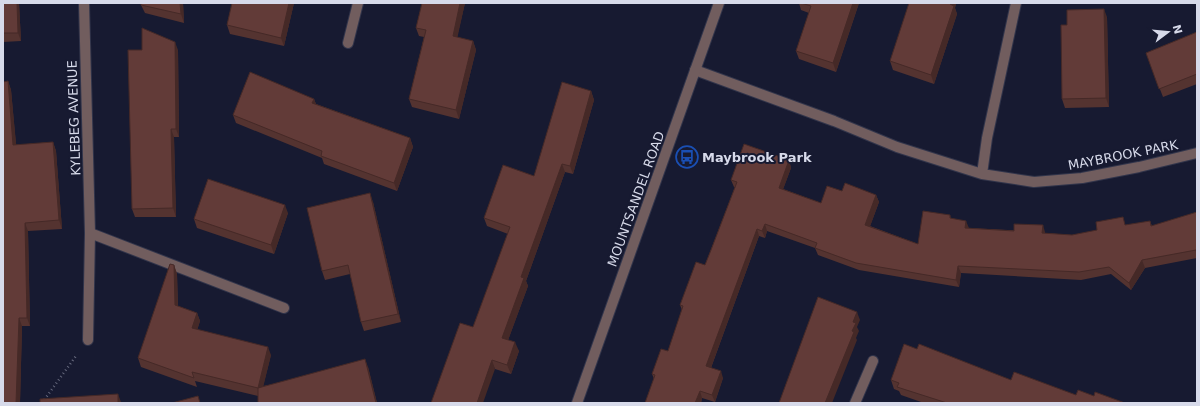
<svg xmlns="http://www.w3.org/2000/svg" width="1200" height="406" font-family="'DejaVu Sans',sans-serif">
	<rect width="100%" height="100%" fill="#171a31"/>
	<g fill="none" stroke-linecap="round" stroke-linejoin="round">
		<g stroke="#32354b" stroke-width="12">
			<path id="minor" d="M 84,3 L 90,233 L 88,340
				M 348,43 L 358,3
				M 695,70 L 834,121 L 897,147 L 982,174 L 1034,182 L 1082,178 L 1139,167 L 1197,153
				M 982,174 L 987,138 L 1016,3
				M 90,233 L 284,308
				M 855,403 L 873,361"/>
		</g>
		<g stroke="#32354b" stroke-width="12">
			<path id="tertiary" d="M 577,403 L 719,3"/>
		</g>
		<path stroke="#676a7e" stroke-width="2.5" stroke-dasharray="1 3" stroke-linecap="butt" d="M 42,403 L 76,356"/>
		<use href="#minor" stroke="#715d5e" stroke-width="10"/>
		<use href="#tertiary" stroke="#715d5e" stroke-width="10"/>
	</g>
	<path fill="#543330" d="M 3,3 L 19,3 L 21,41 L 3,42 Z
		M 183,3 L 184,23 L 145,13 L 141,5 Z
		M 232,3 L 294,3 L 284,46 L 230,34 L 227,25 Z
		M 422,3 L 465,3 L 457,37 L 473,41 L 476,50 L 459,119 L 412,107 L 409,99 L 424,37 L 419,36 L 416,28 Z
		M 799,3 L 859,3 L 836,72 L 799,59 L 796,51 L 809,13 L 801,10 Z
		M 956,3 L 955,8 L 957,14 L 934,84 L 893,70 L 890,61 Z
		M 1107,17 L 1109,107 L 1065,108 L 1062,99 L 1067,25 Z
		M 1197,32 L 1197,84 L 1163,97 L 1146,53 Z
		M 178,50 L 179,137 L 174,137 L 176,217 L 135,217 L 132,209 Z
		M 8,81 L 11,90 L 16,145 L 53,142 L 56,151 L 62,229 L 28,231 L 30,326 L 22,326 L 20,403 L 3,403 Z
		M 591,91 L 594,100 L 573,174 L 565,172 L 526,281 L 528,286 L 508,340 L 519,351 L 511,374 L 495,369 L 473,327 L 508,234 L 487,226 L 484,218 L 534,176 Z
		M 314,99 L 316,104 L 410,138 L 413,147 L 397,191 L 324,164 L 322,158 L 236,123 L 233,115 Z
		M 789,160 L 791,168 L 783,189 L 821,203 L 842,191 L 876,195 L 879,202 L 870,226 L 918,244 L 950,215 L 951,219 L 968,228 L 1045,232 L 1045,233 L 1072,235 L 1150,221 L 1152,226 L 1197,212 L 1197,258 L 1145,268 L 1131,290 L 1111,274 L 1081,280 L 961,273 L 959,287 L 859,270 L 818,255 L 815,248 L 767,231 L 765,238 L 759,236 L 711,368 L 723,378 L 715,402 L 702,398 L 701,403 L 645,403 L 654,379 L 652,374 L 668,351 L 682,310 L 680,305 L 705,265 L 735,187 L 734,187 L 731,180 Z
		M 373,202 L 401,322 L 364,331 L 361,322 L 350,274 L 325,280 L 322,271 Z
		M 288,213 L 274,254 L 197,228 L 194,219 Z
		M 174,265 L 177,274 L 178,306 L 197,313 L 200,321 L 197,330 L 271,355 L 263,386 L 368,367 L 377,403 L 258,403 L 258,396 L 195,381 L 197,387 L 141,367 L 138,358 Z
		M 917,349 L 1011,380 L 1076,395 L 1094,396 L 1125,403 L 924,403 L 901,395 L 899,391 L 894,389 L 891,380 Z"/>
	<path fill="#452927" d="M 17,3 L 19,3 L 21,41 L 18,33 Z
		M 180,3 L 183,3 L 184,23 L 181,14 Z
		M 289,3 L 294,3 L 284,46 L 281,38 Z
		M 460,3 L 465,3 L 456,44 L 453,36 Z
		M 853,3 L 859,3 L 836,72 L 833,63 Z
		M 951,3 L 956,3 L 955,8 L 957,14 L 934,84 L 931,75 Z
		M 1104,9 L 1107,17 L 1109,107 L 1106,98 Z
		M 473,41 L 476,50 L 459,119 L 456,110 Z
		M 175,42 L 178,50 L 179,137 L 176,129 Z
		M 8,81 L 11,90 L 17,153 L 13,145 Z
		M 591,91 L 594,100 L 573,174 L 570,166 Z
		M 314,99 L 317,107 L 312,103 Z
		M 171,129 L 174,137 L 176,217 L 173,208 Z
		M 410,138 L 413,147 L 397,191 L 394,183 Z
		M 53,142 L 56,151 L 62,229 L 59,220 Z
		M 789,160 L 791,168 L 781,195 L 779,188 Z
		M 562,164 L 565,172 L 526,281 L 528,286 L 506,346 L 502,338 L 521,277 Z
		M 370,193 L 373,202 L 401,322 L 398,314 Z
		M 876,195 L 879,202 L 868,232 L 865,225 Z
		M 285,205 L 288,213 L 274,254 L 271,245 Z
		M 966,221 L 969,228 L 965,228 Z
		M 25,223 L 28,231 L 30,326 L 27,318 Z
		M 765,224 L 767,231 L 765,238 L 762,231 Z
		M 1043,225 L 1045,232 L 1045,240 L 1042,233 Z
		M 757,229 L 759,236 L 709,373 L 706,366 Z
		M 1142,260 L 1145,268 L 1131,290 L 1129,283 Z
		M 174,265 L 177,274 L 178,314 L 175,305 Z
		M 958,266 L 961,273 L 959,287 L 956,280 Z
		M 857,312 L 860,320 L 857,327 L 859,331 L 856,338 L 857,340 L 832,403 L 825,403 L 852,331 L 853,322 Z
		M 197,313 L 200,321 L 195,337 L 192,328 Z
		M 19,318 L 22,326 L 20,403 L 16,403 Z
		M 515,342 L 519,351 L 511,374 L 507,365 Z
		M 268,347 L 271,355 L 261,396 L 258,388 Z
		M 365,359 L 368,367 L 377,403 L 376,403 Z
		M 492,360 L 495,369 L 483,403 L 477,403 Z
		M 721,371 L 723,378 L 715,402 L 712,395 Z
		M 700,391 L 702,398 L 701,403 L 695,403 Z
		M 118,394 L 121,402 L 121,403 L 118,403 Z"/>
	<path fill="#623b38" stroke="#452927" d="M 3,3 L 17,3 L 18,33 L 3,33 Z
		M 141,3 L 180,3 L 181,14 L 141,5 Z
		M 232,3 L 289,3 L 281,38 L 227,25 Z
		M 422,3 L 460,3 L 453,36 L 473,41 L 456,110 L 409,99 L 426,30 L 416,28 Z
		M 801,3 L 853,3 L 833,63 L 796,51 L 811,6 Z
		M 909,3 L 951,3 L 950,4 L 954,6 L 931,75 L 890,61 Z
		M 1104,9 L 1106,98 L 1062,99 L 1061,25 L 1067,25 L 1067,10 Z
		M 142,28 L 175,42 L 176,129 L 171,129 L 173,208 L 132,209 L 128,50 L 142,50 Z
		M 1197,32 L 1197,74 L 1159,89 L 1146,53 Z
		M 250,72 L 314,99 L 312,103 L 410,138 L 394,183 L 321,156 L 322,151 L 233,115 Z
		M 8,81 L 13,145 L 53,142 L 59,220 L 25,223 L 27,318 L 19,318 L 16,403 L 3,403 L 3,82 Z
		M 562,82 L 591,91 L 570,166 L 562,164 L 521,277 L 524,278 L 502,338 L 515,342 L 507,365 L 492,360 L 477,403 L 431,403 L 460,323 L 473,327 L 510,227 L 484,218 L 503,165 L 534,176 Z
		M 744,144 L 789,160 L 779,188 L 821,203 L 827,186 L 842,191 L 845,183 L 876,195 L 865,225 L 918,244 L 923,211 L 950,215 L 950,218 L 966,221 L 965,228 L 1014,231 L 1014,224 L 1043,225 L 1042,233 L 1072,235 L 1097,230 L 1096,222 L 1123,217 L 1125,225 L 1150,221 L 1151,226 L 1197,212 L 1197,255 L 1196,250 L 1142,260 L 1129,283 L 1109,267 L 1079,272 L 958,266 L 956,280 L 856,263 L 815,248 L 817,243 L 765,224 L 762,231 L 757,229 L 706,366 L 721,371 L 712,395 L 700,391 L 695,403 L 645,403 L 655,375 L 652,374 L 661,349 L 668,351 L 683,306 L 680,305 L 696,262 L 705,265 L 711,250 L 737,182 L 731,180 Z
		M 208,179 L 285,205 L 271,245 L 194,219 Z
		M 370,193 L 398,314 L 361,322 L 348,265 L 322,271 L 307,208 Z
		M 170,264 L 174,265 L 175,305 L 197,313 L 192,328 L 268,347 L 258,388 L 365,359 L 376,403 L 258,403 L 258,388 L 192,372 L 194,378 L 138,358 Z
		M 818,297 L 857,312 L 853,322 L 856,323 L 852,331 L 854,332 L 825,403 L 779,403 Z
		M 904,344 L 917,349 L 919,344 L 1011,380 L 1014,372 L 1076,395 L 1078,390 L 1094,396 L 1095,392 L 1125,403 L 947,403 L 897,387 L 899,383 L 891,380 Z
		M 118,394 L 118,403 L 40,403 L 40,399 Z
		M 198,396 L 200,403 L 172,403 Z"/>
	<defs>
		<g id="bus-ring" transform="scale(1.15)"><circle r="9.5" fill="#171a31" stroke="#1a4fb4" stroke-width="1.5"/><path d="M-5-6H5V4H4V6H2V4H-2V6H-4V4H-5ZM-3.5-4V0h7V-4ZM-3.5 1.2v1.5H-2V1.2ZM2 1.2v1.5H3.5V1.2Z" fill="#1a4fb4"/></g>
	</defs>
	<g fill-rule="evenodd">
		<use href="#bus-ring" x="687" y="157"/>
	</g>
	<g text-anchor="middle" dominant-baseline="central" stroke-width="4" stroke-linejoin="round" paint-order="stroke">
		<g font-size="13" fill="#d7daea" stroke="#171a31">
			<text transform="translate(74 118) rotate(-92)">KYLEBEG AVENUE</text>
			<text transform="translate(1123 155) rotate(-11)">MAYBROOK PARK</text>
			<text transform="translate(636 199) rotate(-70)">MOUNTSANDEL ROAD</text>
		</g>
		<g font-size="13" font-weight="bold" fill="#d7daea" stroke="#171a31" text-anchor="start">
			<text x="702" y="157">Maybrook Park</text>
		</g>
	</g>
	<rect width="1200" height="406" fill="none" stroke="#d7daea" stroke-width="8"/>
	<g transform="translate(1168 32) rotate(74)" stroke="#171a31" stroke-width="3" paint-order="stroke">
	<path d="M0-3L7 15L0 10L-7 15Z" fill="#d7daea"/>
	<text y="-6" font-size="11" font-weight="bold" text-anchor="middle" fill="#d7daea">N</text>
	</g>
</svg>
